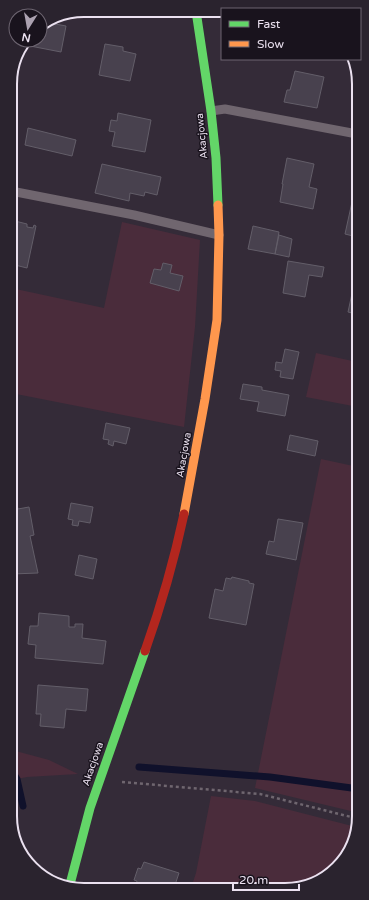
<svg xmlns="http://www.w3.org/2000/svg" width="369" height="900" font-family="'Varela Round',sans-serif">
	<rect width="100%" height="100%" fill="#342b38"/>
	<path fill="#4a2c3b" d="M 122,222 L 200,240 L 195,327 L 184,427 L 11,393 L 11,288 L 104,308 Z
		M 316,353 L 357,362 L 358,407 L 306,397 Z
		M 321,459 L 358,467 L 359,813 L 255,788 Z
		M 12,750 L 49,760 L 78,774 L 27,777 L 12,780 Z
		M 211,796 L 255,801 L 356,827 L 344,861 L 304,888 L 191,888 L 196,873 Z"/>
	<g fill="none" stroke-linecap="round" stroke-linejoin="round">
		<path stroke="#10112b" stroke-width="7" d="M 139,767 L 270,777 L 359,789
			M 12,771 L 17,779 L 23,806"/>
	</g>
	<path fill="#48414e" stroke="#635e69" d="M 85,10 L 118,10 L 117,16 Z
		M 50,23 L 66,26 L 61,52 L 25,45 L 26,40 L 40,40 L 40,27 Z
		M 105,44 L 123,47 L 123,51 L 136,54 L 130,81 L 99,75 Z
		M 295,71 L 324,77 L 317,108 L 284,102 L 287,90 L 290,90 Z
		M 118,113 L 151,120 L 145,152 L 112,146 L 115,132 L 109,131 L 111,120 L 117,121 Z
		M 28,128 L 76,140 L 72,156 L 25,145 Z
		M 287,158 L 314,164 L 309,187 L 317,189 L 313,209 L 280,202 L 283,184 L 282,184 Z
		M 102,164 L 161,177 L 157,195 L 145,192 L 144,196 L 130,193 L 129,201 L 95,193 Z
		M 352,202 L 357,203 L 357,237 L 345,234 Z
		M 11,220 L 27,224 L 27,227 L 33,228 L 34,225 L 36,226 L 27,268 L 11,264 Z
		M 253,226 L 279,232 L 275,254 L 248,249 Z
		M 279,235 L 292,239 L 289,257 L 275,254 Z
		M 288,261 L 324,267 L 322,277 L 309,275 L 305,297 L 283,293 Z
		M 163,263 L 172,265 L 170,273 L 183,276 L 179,291 L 150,283 L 154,269 L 161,270 Z
		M 356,275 L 357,275 L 356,314 L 348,312 Z
		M 285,349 L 299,352 L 293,379 L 280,377 L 281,371 L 275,370 L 276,362 L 282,363 Z
		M 243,384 L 262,387 L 262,390 L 289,395 L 285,416 L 257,411 L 259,402 L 240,399 Z
		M 106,423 L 130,428 L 126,444 L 114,441 L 113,446 L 108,444 L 109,440 L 103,439 Z
		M 290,435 L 318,441 L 315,456 L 287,450 Z
		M 11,496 L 15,496 L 18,509 L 29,507 L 34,535 L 30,536 L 38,573 L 12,574 Z
		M 71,503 L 93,507 L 90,523 L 79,521 L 78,526 L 72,525 L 73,520 L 68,519 Z
		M 278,519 L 303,523 L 296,560 L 266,554 L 269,541 L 274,542 Z
		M 79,555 L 97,559 L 93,579 L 75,575 Z
		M 232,577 L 249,581 L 249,583 L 254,584 L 246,625 L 209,618 L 215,589 L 223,591 L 226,578 L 231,579 Z
		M 39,613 L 69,616 L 69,627 L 75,627 L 75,624 L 83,624 L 82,638 L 106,641 L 103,664 L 35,658 L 36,645 L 28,644 L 30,626 L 38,626 Z
		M 38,685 L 88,689 L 86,711 L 66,709 L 64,728 L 40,726 L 41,714 L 36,714 Z
		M 144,862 L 179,873 L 174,888 L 135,888 L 137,881 L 134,880 L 138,868 L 141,869 Z"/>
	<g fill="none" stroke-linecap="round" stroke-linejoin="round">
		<path stroke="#6f666f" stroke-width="2.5" stroke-dasharray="3 3" stroke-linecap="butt" d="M 122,782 L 260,794 L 359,819"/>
		<path stroke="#70666f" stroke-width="9" d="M 211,111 L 225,109 L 357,134
			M 11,191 L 134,215 L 219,235"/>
		<path stroke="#63d668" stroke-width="9" d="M 196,11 L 211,111 L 216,158 L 218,205
			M 69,888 L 90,808 L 145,651"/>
		<path stroke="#ff974d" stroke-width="9" d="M 184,514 L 205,399 L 217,320 L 219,235 L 218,205"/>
		<path stroke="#b3261e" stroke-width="9" d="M 145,651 C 161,606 174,561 184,514"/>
	</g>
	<g text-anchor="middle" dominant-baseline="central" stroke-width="3" stroke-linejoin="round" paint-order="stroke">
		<g font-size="10" fill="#ebe1f0" stroke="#19131d">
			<text transform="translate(202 136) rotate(-96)">Akacjowa</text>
			<text transform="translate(184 455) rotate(-80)">Akacjowa</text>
			<text transform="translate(93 764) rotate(-71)">Akacjowa</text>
		</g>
	</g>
	<path d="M0 0H369V900H0ZM84 17H285A67 67 0 0 1 352 84V816A67 67 0 0 1 285 883H84A67 67 0 0 1 17 816V84A67 67 0 0 1 84 17Z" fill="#2a232e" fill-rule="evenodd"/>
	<path fill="none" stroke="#ebe1f0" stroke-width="2" d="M84 17H285A67 67 0 0 1 352 84V816A67 67 0 0 1 285 883H84A67 67 0 0 1 17 816V84A67 67 0 0 1 84 17Z"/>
	<rect x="221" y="8" width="140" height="52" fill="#19131d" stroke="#6d6571"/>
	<rect x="229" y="21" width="20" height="6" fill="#63d668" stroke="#6d6571"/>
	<text x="257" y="28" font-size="12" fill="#ebe1f0">Fast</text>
	<rect x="229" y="41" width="20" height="6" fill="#ff974d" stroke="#6d6571"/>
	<text x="257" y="48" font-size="12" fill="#ebe1f0">Slow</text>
	<g transform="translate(28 28) rotate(191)"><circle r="19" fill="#19131d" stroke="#6d6571"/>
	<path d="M0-3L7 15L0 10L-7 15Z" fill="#aba1b0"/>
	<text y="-6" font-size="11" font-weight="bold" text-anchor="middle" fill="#ebe1f0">N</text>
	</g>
	<path d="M233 884v6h66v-6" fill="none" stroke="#ebe1f0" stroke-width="2"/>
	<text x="239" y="884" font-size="12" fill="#ebe1f0" stroke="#19131d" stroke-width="3" paint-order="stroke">20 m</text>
</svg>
